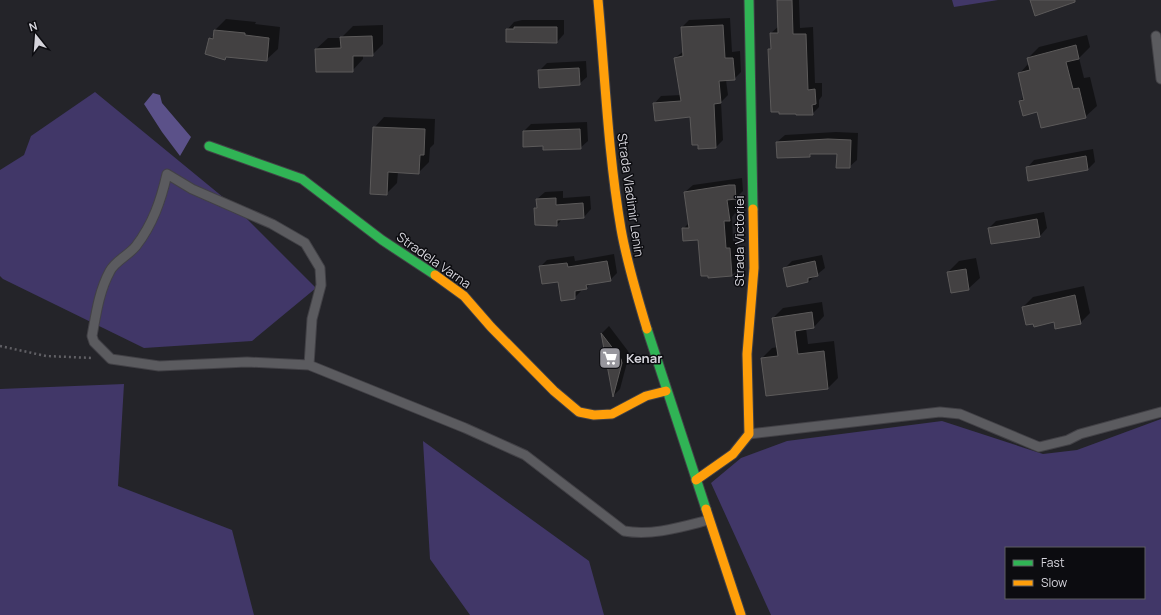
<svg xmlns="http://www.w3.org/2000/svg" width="1161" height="615" font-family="Manrope,sans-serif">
	<rect width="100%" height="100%" fill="#242429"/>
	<path fill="#413768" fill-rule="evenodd" d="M 952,0 L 998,0 L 954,7 Z
		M 95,92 L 235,207 L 316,288 L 252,341 L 144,348 L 3,279 L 0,276 L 0,170 L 24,155 L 31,136 Z
		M 124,384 L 118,486 L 232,530 L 254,615 L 0,615 L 0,389 Z
		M 1161,419 L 1161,615 L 771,615 L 711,483 L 741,458 L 787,441 L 942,421 L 1043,454 L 1077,450 ZM 1006,548 L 1144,548 L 1144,598 L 1006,598 Z
		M 423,441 L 589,561 L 604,615 L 470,615 L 430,559 Z"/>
	<path fill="#5b5189" d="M 153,93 L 160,95 L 162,103 L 191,137 L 180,156 L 162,132 L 144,104 Z"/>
	<path fill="#0007" d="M 778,0 L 799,0 L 800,28 L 813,27 L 815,83 L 822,83 L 822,96 L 819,100 L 819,107 L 812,114 L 769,50 L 772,47 L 771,33 L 779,26 Z
		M 730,18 L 732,52 L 740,51 L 741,72 L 734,79 L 726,80 L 728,95 L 721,102 L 723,140 L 716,147 L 699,148 L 691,116 L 654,104 L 661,96 L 681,95 L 675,58 L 684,51 L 682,27 L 689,20 Z
		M 226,19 L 256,22 L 255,24 L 280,27 L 278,49 L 266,60 L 228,56 L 224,59 L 210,39 L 214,35 L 215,30 Z
		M 522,20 L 564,20 L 564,34 L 557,42 L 507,30 L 514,22 Z
		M 383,25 L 383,44 L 372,55 L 363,55 L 363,59 L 352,71 L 316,49 L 328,38 L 341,38 L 353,26 Z
		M 1087,35 L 1090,47 L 1079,58 L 1084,78 L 1090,77 L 1097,106 L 1085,117 L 1038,111 L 1020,101 L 1024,97 L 1019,74 L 1029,63 L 1028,58 L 1039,47 Z
		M 586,61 L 587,77 L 579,84 L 539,71 L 547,63 Z
		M 384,117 L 435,119 L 434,144 L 430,148 L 429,162 L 418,173 L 398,172 L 397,183 L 387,193 L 374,128 Z
		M 587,122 L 588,141 L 580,148 L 544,145 L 524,131 L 531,124 Z
		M 836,132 L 858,133 L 857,160 L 849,167 L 838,153 L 812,153 L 810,156 L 777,142 L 785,135 Z
		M 1093,149 L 1095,162 L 1088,169 L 1029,180 L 1027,168 L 1034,160 Z
		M 742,178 L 743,191 L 735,199 L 736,212 L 732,217 L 733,241 L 737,241 L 739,268 L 732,275 L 699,239 L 683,229 L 690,222 L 685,192 L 693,185 Z
		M 563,191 L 563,198 L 590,196 L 591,209 L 584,217 L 563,218 L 557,225 L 535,208 L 538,205 L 537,199 L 545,192 Z
		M 1044,212 L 1047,228 L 1040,236 L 989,228 L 996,221 Z
		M 614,254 L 617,273 L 610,280 L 591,283 L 586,288 L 581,289 L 581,291 L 574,298 L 559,281 L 540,267 L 547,260 L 574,256 L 575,261 Z
		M 822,255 L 825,268 L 808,282 L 784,269 L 792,261 Z
		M 976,258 L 980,278 L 968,289 L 948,272 L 959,261 Z
		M 1084,286 L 1090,313 L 1080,323 L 1023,307 L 1033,297 Z
		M 822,302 L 824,316 L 814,327 L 806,328 L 808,344 L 834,341 L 838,378 L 828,388 L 767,395 L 762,358 L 772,348 L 778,347 L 773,318 L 783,308 Z
		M 609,326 L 628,351 L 629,355 L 620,389 L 614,395 L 602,333 Z"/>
	<path fill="#434142" stroke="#5c5a5a" d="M 777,0 L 792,0 L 793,34 L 806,34 L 808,90 L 815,89 L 816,104 L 812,105 L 813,115 L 796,115 L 796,114 L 779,114 L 779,112 L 771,112 L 768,49 L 771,49 L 770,33 L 778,33 Z
		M 1030,0 L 1075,0 L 1075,2 L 1035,16 Z
		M 723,25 L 725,58 L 733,58 L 735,80 L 719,81 L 721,103 L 714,104 L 716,148 L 698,149 L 698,145 L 692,145 L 690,117 L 655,121 L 653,103 L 681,101 L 674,58 L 683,56 L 681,27 Z
		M 514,27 L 557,27 L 557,43 L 506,42 L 506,29 L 514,29 Z
		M 214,30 L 245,33 L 245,35 L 269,38 L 267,61 L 226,57 L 225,60 L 205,54 L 209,38 L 213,39 Z
		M 372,36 L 373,56 L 353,56 L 353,72 L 316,72 L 315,49 L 341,48 L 340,37 Z
		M 1076,45 L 1079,59 L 1066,62 L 1073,89 L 1079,88 L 1086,118 L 1041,128 L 1037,112 L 1023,116 L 1019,101 L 1024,100 L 1018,73 L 1030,70 L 1027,58 Z
		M 579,68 L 580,85 L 539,88 L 538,70 Z
		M 373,127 L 425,129 L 424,155 L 420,155 L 419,174 L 388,172 L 387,195 L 370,194 Z
		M 580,129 L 581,149 L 543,150 L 543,146 L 523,147 L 523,131 Z
		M 828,139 L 851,140 L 850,168 L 836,168 L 837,154 L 810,154 L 810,157 L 777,158 L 776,142 Z
		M 1086,156 L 1088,170 L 1028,181 L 1026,167 Z
		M 729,185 L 735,185 L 736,199 L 727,200 L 730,221 L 724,221 L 726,248 L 730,248 L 732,276 L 708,278 L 708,276 L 701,276 L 698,240 L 683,241 L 682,228 L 689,228 L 684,192 Z
		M 556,198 L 556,205 L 583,203 L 584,218 L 557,220 L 557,226 L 535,225 L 534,208 L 537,208 L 536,199 Z
		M 1037,219 L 1040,237 L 991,244 L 988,228 Z
		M 607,261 L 611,281 L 586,285 L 587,289 L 575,291 L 575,299 L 561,301 L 558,282 L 542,284 L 539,266 L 567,263 L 568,267 Z
		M 815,261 L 818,276 L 808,278 L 808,282 L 787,287 L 783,268 Z
		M 966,269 L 969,290 L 951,293 L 947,272 Z
		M 1075,295 L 1081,324 L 1055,329 L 1054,322 L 1034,327 L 1033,324 L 1026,325 L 1022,307 Z
		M 812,312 L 814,328 L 795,331 L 798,354 L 824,351 L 828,389 L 766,396 L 761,358 L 778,356 L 772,318 Z
		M 601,333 L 621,359 L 622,363 L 613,397 Z"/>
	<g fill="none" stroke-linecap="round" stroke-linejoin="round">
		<g stroke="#424146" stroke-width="11">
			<path id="lane" d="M 1156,36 L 1161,79
				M 309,365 L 312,319 L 321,285 L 320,268 L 305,243 L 272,224 L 192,189 L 167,174 C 161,200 153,224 136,246 C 129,255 115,261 110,271 C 99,291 96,314 92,336 L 94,342 L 111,359 L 159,366 L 247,362 L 309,365 L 465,428 L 525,455 L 624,531 C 653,536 681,527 709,520
				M 749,434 L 940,412 L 960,414 L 1039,447 L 1068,440 L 1080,434 L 1161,412"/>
		</g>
		<g stroke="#424146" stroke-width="11">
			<path id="fast" d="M 749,0 L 753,209
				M 209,146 L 302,179 L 382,240 L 435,275
				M 647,329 L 706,509"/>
		</g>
		<g stroke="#424146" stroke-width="11">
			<path id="slow" d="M 598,0 C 605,76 608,153 621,229 C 627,263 637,296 647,329
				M 435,275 L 464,296 L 491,327 L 554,391 L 579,412 L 594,415 L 612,414 L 646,396 L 666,391
				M 696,480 L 733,454 L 749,434 L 747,354 L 754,268 L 753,209
				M 706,509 L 741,615"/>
		</g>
		<path stroke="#616065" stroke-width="2.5" stroke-dasharray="2 3" stroke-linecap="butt" d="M 0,346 L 46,356 L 93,358"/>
		<use href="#lane" stroke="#5b5b5f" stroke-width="9"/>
		<use href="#fast" stroke="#30b455" stroke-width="9"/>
		<use href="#slow" stroke="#ff9f0a" stroke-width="9"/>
	</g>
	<defs>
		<g id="supermarket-square" transform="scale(1.15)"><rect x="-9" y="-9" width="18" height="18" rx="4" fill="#97969d" stroke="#0c0c10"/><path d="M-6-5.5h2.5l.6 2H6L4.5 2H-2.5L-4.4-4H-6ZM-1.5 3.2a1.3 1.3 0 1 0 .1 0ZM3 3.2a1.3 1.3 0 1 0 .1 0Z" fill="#fff"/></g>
	</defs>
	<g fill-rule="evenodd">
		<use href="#supermarket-square" x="610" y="358"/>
	</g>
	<g text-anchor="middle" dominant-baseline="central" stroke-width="3" stroke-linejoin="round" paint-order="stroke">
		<g font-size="13" fill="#d5d4db" stroke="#0c0c10">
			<text transform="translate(631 195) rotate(82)">Strada Vladimir Lenin</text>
			<text transform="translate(739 241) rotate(-90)">Strada Victoriei</text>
			<text transform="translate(434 260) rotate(35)">Stradela Varna</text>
		</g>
		<g font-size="13" font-weight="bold" fill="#d5d4db" stroke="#0c0c10" text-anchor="start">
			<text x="626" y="358">Kenar</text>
		</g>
	</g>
	<rect x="1005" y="547" width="140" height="52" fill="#0c0c10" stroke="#5c5c61"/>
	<rect x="1013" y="560" width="20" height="6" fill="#30b455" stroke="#5c5c61"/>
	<text x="1041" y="567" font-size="12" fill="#d5d4db">Fast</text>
	<rect x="1013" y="580" width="20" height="6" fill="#ff9f0a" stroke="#5c5c61"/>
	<text x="1041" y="587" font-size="12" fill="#d5d4db">Slow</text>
	<g transform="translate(36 36) rotate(343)" stroke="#0c0c10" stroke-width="3" paint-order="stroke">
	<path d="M0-3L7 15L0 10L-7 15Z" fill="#d5d4db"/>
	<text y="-6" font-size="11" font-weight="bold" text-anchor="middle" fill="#d5d4db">N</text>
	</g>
</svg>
